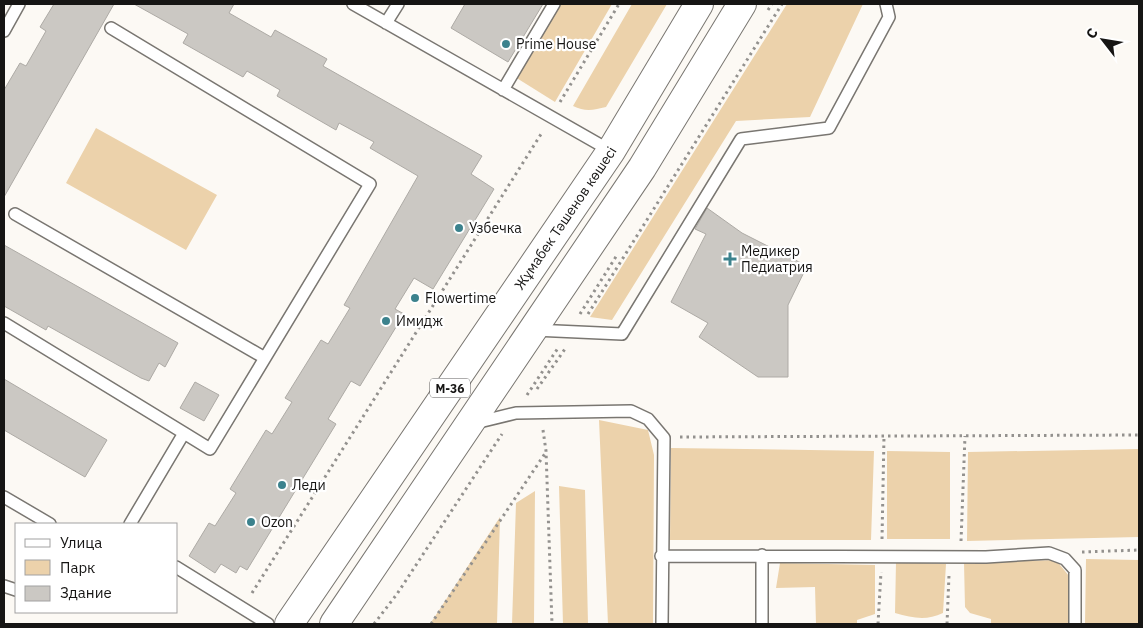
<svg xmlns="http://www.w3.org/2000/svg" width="1143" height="628" font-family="'IBM Plex Sans',sans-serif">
	<rect width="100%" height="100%" fill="#fcf9f4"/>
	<path fill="#ecd2ab" d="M 560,4 L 612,4 L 555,102 L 515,77 Z
		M 632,4 L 667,4 L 606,107 C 594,110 585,112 573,106 Z
		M 787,4 L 863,4 L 810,117 L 736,121 L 612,320 L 590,317 Z
		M 96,128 L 217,195 L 186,250 L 66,183 Z
		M 599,420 L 648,430 L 654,455 L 653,624 L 608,624 Z
		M 671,448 L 874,451 L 871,540 L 670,540 Z
		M 1139,449 L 1139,537 L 967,541 L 968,452 Z
		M 887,451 L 950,452 L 950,539 L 887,539 Z
		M 559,486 L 585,490 L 588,624 L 563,624 Z
		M 535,491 L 534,624 L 512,624 L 516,503 Z
		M 500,517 L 497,624 L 430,624 Z
		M 1086,559 L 1139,560 L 1139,624 L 1085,624 Z
		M 1056,560 L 1069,576 L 1069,624 L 991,624 L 991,619 L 970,613 L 965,607 L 964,563 Z
		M 896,562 L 946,564 L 943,613 C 926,621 913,618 895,613 Z
		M 780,563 L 875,565 L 875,614 L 857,620 L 857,624 L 816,624 L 815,587 L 776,588 Z"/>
	<path fill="#cbc8c3" stroke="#adaaa5" d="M 54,4 L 114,4 L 4,197 L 4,90 L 20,63 L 26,66 L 46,31 L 40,27 Z
		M 134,4 L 234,4 L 229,13 L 271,37 L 275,30 L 327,59 L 323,66 L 482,156 L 471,174 L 494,189 L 433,289 L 414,278 L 395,309 L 404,314 L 360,386 L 351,381 L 328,419 L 336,424 L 247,570 L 240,566 L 236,573 L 221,564 L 215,573 L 189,556 L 209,523 L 215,526 L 236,493 L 230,489 L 266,430 L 272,434 L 292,402 L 285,398 L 321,340 L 328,344 L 350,308 L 344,305 L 418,176 L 370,148 L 374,142 L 339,123 L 336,130 L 277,96 L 280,90 L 247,71 L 243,77 L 183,43 L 188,34 Z
		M 465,4 L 543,4 L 508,62 L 451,28 Z
		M 707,208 L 742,233 L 807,266 L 788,305 L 788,377 L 758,377 L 699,337 L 708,323 L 671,302 L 706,234 L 695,229 Z
		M 4,245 L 178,343 L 165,367 L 159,363 L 149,381 L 141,378 L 48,326 L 46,330 L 4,306 Z
		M 4,379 L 107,440 L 85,477 L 4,430 Z
		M 195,382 L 219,395 L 204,421 L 180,408 Z"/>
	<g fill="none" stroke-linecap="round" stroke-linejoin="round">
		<g stroke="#797671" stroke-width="14">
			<path id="service" d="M 353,4 L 611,151
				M 386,23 L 398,4
				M 111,28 L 370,184 L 210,449 L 184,433
				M 4,31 L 19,4
				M 503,90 L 554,4
				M 15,214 L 265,358
				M 4,323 L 184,433 L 130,524
				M 534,330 L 622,334 L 741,139 L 829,128 L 889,17 L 886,4
				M 475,423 L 516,413 L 631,411 L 648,419 L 664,438 L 662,624
				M 4,497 L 50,524
				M 661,556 L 986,557 L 1049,553 L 1065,559 L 1075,570 L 1075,624
				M 176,567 L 268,624
				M 4,586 L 16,590
				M 762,624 L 762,555"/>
		</g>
		<g stroke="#797671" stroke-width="30">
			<g id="primary">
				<path id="s1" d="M 289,624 L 611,151 L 699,4"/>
				<path d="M 334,624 L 642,168 L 742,4"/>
			</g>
		</g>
		<path stroke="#93918e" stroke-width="3" stroke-dasharray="2.5 4" stroke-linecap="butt" d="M 768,10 L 772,4
			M 560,102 L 619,4
			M 580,314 L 617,255
			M 588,314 L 782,4
			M 537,389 L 565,349
			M 527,395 L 558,348
			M 543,430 L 546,451 L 552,624
			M 680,437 L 1139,435
			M 882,539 L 884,436
			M 961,541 L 965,436
			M 1082,552 L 1139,550
			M 252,593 L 543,131
			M 374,624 L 397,594 L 502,434
			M 431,624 L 546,452
			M 878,624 L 881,572
			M 947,624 L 949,575"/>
		<use href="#service" stroke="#fff" stroke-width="11"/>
		<use href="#primary" stroke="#fff" stroke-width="28"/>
	</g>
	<g fill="#3c828d" stroke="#fff" stroke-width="2">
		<circle cx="506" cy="44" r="5"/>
		<circle cx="459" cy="228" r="5"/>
		<path d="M727.5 251.5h5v5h5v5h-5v5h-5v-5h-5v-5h5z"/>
		<circle cx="415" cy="298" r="5"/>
		<circle cx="386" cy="321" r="5"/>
		<circle cx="282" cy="485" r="5"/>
		<circle cx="251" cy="522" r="5"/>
	</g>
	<g text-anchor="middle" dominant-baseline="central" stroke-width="4.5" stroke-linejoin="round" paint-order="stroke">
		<rect fill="#fff" stroke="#5c5b5a" stroke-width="1" x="430" y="378.5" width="40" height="19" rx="4"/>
		<g font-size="12" font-weight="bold" fill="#161514">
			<text x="450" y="388">M-36</text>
		</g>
		<g font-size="14" fill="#161514" stroke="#fff" text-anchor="start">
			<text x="516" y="44">Prime House</text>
			<text x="469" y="228">Узбечка</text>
			<text x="741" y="251">Медикер<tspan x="741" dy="16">Педиатрия</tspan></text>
			<text x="425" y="298">Flowertime</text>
			<text x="396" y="321">Имидж</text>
			<text x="292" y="485">Леди</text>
			<text x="261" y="522">Ozon</text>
		</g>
		<g font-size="14" fill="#161514" stroke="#fff">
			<text stroke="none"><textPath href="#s1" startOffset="491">Жұмабек Тәшенов көшесі</textPath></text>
		</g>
	</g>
	<rect width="1143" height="628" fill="none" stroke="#161514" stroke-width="10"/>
	<rect x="15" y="523" width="162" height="90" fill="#ffffff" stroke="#a2a1a1"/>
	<rect x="25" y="539" width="25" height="8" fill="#ffffff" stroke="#a2a1a1"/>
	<text x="60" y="548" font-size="15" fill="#161514">Улица</text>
	<rect x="25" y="560" width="25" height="15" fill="#ecd2ab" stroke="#a2a1a1"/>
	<text x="60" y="573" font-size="15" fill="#161514">Парк</text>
	<rect x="25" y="586" width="25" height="15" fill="#cbc8c3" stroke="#a2a1a1"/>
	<text x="60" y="598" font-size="15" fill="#161514">Здание</text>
	<g transform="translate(1103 40) rotate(301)" stroke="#ffffff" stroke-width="4" paint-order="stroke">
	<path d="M0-4L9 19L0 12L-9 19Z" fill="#161514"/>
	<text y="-8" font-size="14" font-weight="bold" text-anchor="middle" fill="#161514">С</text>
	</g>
</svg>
